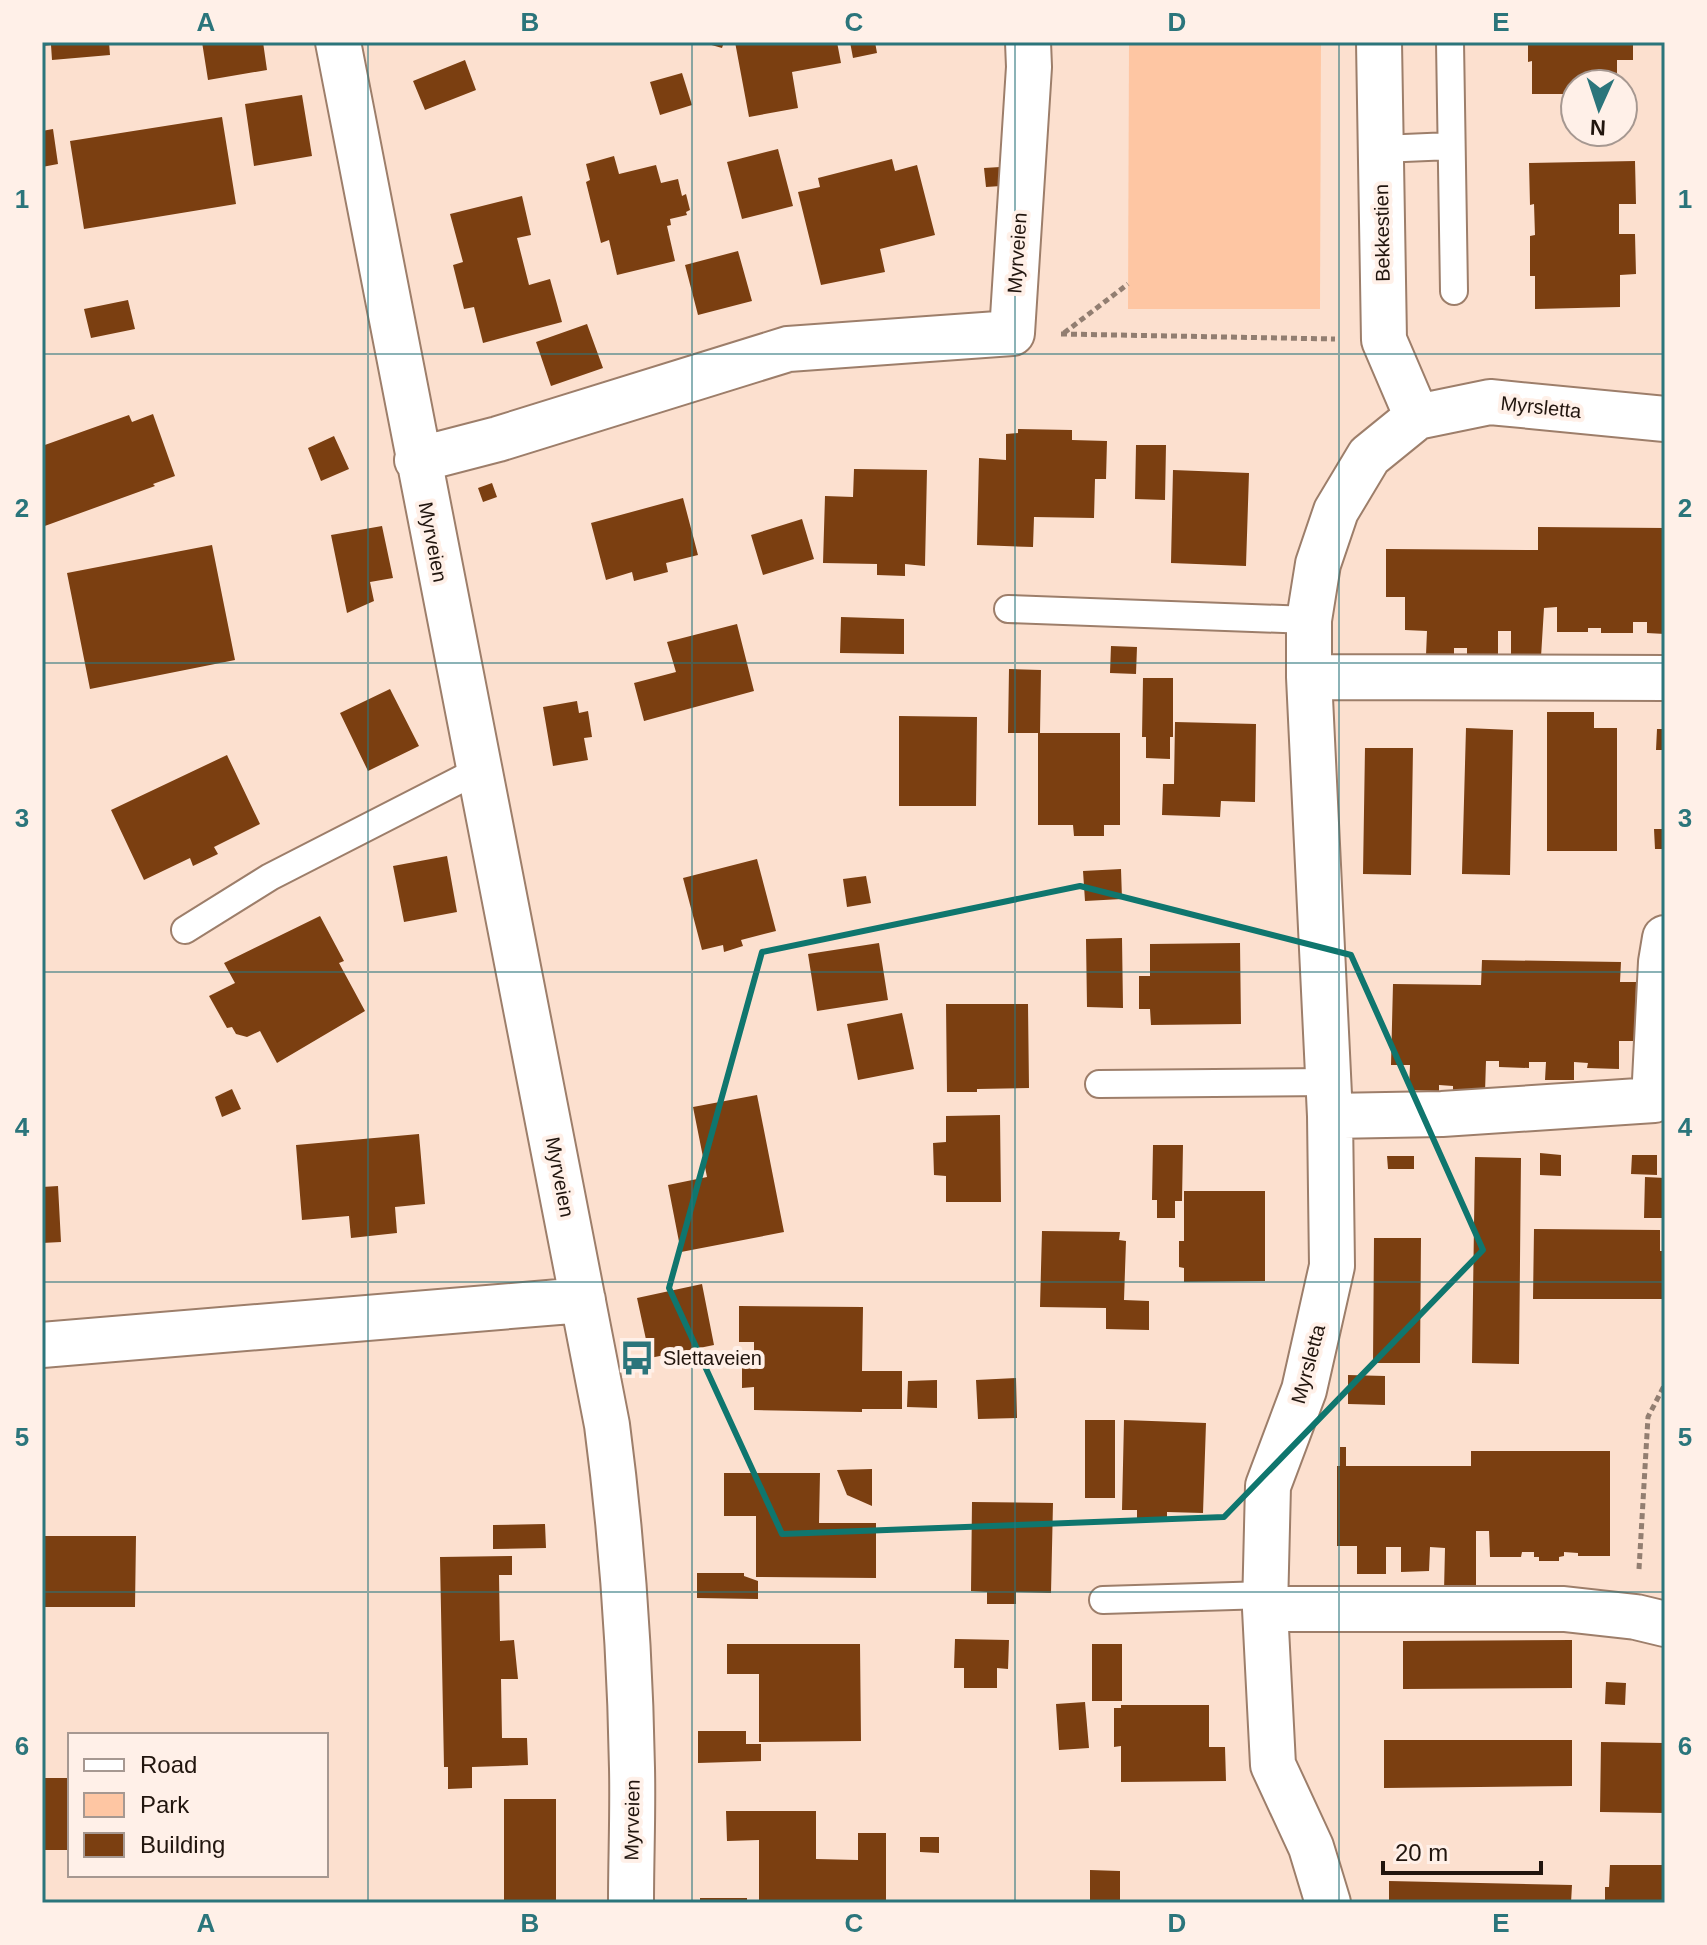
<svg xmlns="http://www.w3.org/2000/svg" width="1707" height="1945" font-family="Arial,sans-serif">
	<rect width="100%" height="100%" fill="#fce0cf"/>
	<path fill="#fec6a3" d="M 1129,42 L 1321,42 L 1320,309 L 1128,309 Z"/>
	<path fill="#7b3f11" d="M 42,42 L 109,42 L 110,55 L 52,60 L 51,45 L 42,46 Z
		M 202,42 L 263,42 L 267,70 L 208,80 Z
		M 701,42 L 724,42 L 722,48 Z
		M 735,42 L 837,42 L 841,63 L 792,72 L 798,108 L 749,117 Z
		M 850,42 L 875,42 L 877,53 L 853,58 Z
		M 1528,42 L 1633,42 L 1633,60 L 1617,60 L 1617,84 L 1575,84 L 1575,94 L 1532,94 L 1532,61 L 1528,62 Z
		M 465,60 L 476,90 L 425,110 L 413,81 Z
		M 682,73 L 692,105 L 660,115 L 650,82 Z
		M 302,95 L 312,156 L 254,166 L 245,104 Z
		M 222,117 L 236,204 L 84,229 L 70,141 Z
		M 53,129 L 58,164 L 42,167 L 42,131 Z
		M 778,149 L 793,206 L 742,219 L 727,162 Z
		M 614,156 L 619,174 L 656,165 L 661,183 L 678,179 L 682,196 L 686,194 L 690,210 L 686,212 L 687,215 L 670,219 L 671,225 L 667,226 L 675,261 L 617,275 L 609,240 L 601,243 L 586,182 L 590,180 L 586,164 Z
		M 892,159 L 895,171 L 917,165 L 935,235 L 880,249 L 885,272 L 821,285 L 798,192 L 820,187 L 818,178 Z
		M 1635,161 L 1636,204 L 1619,204 L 1619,234 L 1635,234 L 1636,274 L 1620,275 L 1620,307 L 1535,309 L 1535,276 L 1530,276 L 1530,236 L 1535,235 L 1534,204 L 1530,205 L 1529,163 Z
		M 1000,167 L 1001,186 L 986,187 L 984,168 Z
		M 522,196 L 531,235 L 517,238 L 529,285 L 550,279 L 562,322 L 483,343 L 474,307 L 464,309 L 453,265 L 463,262 L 450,214 Z
		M 738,251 L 752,301 L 698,315 L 685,265 Z
		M 128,300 L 135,329 L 91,338 L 84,309 Z
		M 587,324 L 603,368 L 551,386 L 536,342 Z
		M 153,414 L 175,476 L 153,484 L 155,486 L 42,527 L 42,446 L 129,415 L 132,422 Z
		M 1018,429 L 1072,430 L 1072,440 L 1107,441 L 1106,479 L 1095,479 L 1094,518 L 1034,517 L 1033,547 L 977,545 L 979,458 L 1006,460 L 1006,434 L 1018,433 Z
		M 334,436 L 349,469 L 321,481 L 308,448 Z
		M 1136,445 L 1166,445 L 1165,500 L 1135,499 Z
		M 854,469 L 927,470 L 925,566 L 905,564 L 905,576 L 877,575 L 877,564 L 823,563 L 825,496 L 853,497 Z
		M 1173,470 L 1249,473 L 1246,566 L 1171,563 Z
		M 492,483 L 497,497 L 483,502 L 478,488 Z
		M 683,498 L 698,555 L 666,563 L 668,572 L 634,581 L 632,572 L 606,580 L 591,523 Z
		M 802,519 L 814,559 L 763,575 L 751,535 Z
		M 382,526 L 393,578 L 370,582 L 374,601 L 347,613 L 331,535 Z
		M 1538,527 L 1665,528 L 1665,634 L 1647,633 L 1647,622 L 1633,622 L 1633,633 L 1601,633 L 1601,628 L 1588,628 L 1588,632 L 1557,632 L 1557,607 L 1544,608 L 1541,657 L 1511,656 L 1511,631 L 1498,631 L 1498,656 L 1467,655 L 1467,648 L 1454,648 L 1454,656 L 1426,655 L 1427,631 L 1405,630 L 1405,597 L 1386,597 L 1386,549 L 1538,550 Z
		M 212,545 L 235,660 L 90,689 L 67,573 Z
		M 841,617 L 904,619 L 904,654 L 840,653 Z
		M 737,624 L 754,691 L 644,721 L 634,683 L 676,672 L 667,642 Z
		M 1111,646 L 1137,647 L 1136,674 L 1110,673 Z
		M 1009,669 L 1041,670 L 1040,733 L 1120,733 L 1120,825 L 1104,825 L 1104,836 L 1074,836 L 1073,825 L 1038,825 L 1038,733 L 1008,733 Z
		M 1143,678 L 1173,678 L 1173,737 L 1170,737 L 1170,759 L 1146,758 L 1146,737 L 1142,737 Z
		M 390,689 L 419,746 L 368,771 L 340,713 Z
		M 577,701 L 579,713 L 588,711 L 592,737 L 584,738 L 588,760 L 553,766 L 543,707 Z
		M 1547,712 L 1594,712 L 1594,728 L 1617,728 L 1617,851 L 1547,851 Z
		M 899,716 L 977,717 L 976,806 L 899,806 Z
		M 1175,722 L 1256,724 L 1255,802 L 1221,801 L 1220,817 L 1162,815 L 1163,784 L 1174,784 Z
		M 1466,728 L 1513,730 L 1510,875 L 1462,874 Z
		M 1657,729 L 1665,729 L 1665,750 L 1656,750 Z
		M 1365,748 L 1413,748 L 1411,875 L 1363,874 Z
		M 227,755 L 260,824 L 214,847 L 218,854 L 193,866 L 190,858 L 144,880 L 111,810 Z
		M 1654,829 L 1665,829 L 1665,849 L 1655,849 Z
		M 447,856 L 457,912 L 404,922 L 393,866 Z
		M 757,859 L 776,931 L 741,940 L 743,946 L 724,952 L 723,945 L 702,950 L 683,878 Z
		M 1121,869 L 1122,899 L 1085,901 L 1083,871 Z
		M 866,876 L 871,903 L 847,907 L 843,879 Z
		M 320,916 L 344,961 L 339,963 L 365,1011 L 277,1063 L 260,1031 L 247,1037 L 236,1034 L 232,1027 L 227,1028 L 209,996 L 235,983 L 224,963 Z
		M 1122,938 L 1123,1008 L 1087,1007 L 1086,939 Z
		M 879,943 L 888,1000 L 817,1011 L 808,954 Z
		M 1240,943 L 1241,1024 L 1151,1025 L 1150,1009 L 1139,1009 L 1139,976 L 1150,976 L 1150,944 Z
		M 1482,960 L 1621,962 L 1620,982 L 1636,982 L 1635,1041 L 1619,1041 L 1619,1069 L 1587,1068 L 1588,1063 L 1574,1062 L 1574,1080 L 1545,1080 L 1546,1062 L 1529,1062 L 1529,1068 L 1499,1067 L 1499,1061 L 1486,1061 L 1485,1092 L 1453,1091 L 1453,1086 L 1439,1085 L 1439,1091 L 1409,1090 L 1410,1065 L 1391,1065 L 1393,984 L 1481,985 Z
		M 946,1004 L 1028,1004 L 1029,1088 L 977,1089 L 977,1092 L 947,1092 Z
		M 902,1013 L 914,1069 L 858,1080 L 847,1024 Z
		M 232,1089 L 241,1109 L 222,1117 L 215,1097 Z
		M 757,1095 L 784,1232 L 681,1252 L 668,1185 L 707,1177 L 693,1107 Z
		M 1000,1115 L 1001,1202 L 946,1202 L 946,1176 L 934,1175 L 933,1143 L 946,1142 L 946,1116 Z
		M 419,1134 L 425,1204 L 395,1207 L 397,1233 L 351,1238 L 349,1216 L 302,1220 L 296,1145 Z
		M 1153,1145 L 1183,1145 L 1182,1201 L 1175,1201 L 1175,1218 L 1157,1218 L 1157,1200 L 1152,1200 Z
		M 1540,1153 L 1561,1155 L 1561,1176 L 1540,1175 Z
		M 1632,1155 L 1657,1155 L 1657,1175 L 1631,1174 Z
		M 1387,1156 L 1414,1156 L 1414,1169 L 1388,1169 Z
		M 1475,1157 L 1521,1158 L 1519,1364 L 1472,1363 Z
		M 1645,1177 L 1665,1178 L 1665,1218 L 1644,1218 Z
		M 58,1186 L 61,1242 L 42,1243 L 42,1187 Z
		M 1184,1191 L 1265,1191 L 1265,1281 L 1184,1282 L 1184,1268 L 1179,1267 L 1179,1241 L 1184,1241 Z
		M 1534,1229 L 1660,1230 L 1660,1251 L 1665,1251 L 1665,1299 L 1533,1299 Z
		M 1042,1231 L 1120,1232 L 1119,1240 L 1126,1241 L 1124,1300 L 1149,1301 L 1149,1330 L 1106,1329 L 1106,1308 L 1040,1307 Z
		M 1374,1238 L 1421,1238 L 1420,1363 L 1373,1363 Z
		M 702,1284 L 714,1345 L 650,1358 L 637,1298 Z
		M 739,1306 L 863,1307 L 862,1371 L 902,1371 L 902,1409 L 862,1409 L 862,1412 L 754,1410 L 754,1387 L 742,1388 L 742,1359 L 754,1358 L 754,1342 L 739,1342 Z
		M 1348,1375 L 1385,1376 L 1385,1405 L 1348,1404 Z
		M 1016,1378 L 1017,1418 L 978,1419 L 976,1380 Z
		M 937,1380 L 937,1408 L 907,1407 L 908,1381 Z
		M 1085,1420 L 1115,1420 L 1115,1498 L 1085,1498 Z
		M 1124,1420 L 1206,1423 L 1203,1513 L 1167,1512 L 1167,1522 L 1137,1522 L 1137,1510 L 1122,1510 Z
		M 1340,1447 L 1346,1447 L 1346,1466 L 1471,1466 L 1471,1451 L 1610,1451 L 1610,1556 L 1578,1556 L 1578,1553 L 1564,1552 L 1564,1556 L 1559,1557 L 1559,1561 L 1539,1561 L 1539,1557 L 1534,1557 L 1534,1552 L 1522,1552 L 1521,1557 L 1490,1557 L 1489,1531 L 1476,1531 L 1476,1591 L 1444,1591 L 1445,1548 L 1430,1547 L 1429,1571 L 1401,1572 L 1401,1547 L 1386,1547 L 1386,1574 L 1357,1574 L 1357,1546 L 1337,1546 L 1337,1466 L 1340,1466 Z
		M 872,1469 L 872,1506 L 847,1495 L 837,1470 Z
		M 724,1473 L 820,1473 L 819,1523 L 876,1523 L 876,1578 L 756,1577 L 756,1516 L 724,1516 Z
		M 972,1502 L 1053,1503 L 1051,1593 L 1016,1592 L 1016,1604 L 987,1604 L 987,1592 L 971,1591 Z
		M 545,1524 L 546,1548 L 493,1549 L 493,1525 Z
		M 42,1536 L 136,1536 L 135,1607 L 42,1607 Z
		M 512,1556 L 512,1575 L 499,1575 L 500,1641 L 514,1640 L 518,1679 L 501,1679 L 502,1738 L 527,1738 L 528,1765 L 472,1767 L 472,1788 L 448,1789 L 448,1767 L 444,1767 L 440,1557 Z
		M 697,1573 L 744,1573 L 744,1576 L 758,1581 L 758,1599 L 697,1598 Z
		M 955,1639 L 1009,1640 L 1008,1669 L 997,1668 L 997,1688 L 964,1688 L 964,1668 L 954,1668 Z
		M 1572,1640 L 1572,1688 L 1403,1689 L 1403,1641 Z
		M 727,1644 L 860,1644 L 861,1741 L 759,1742 L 759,1674 L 727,1674 Z
		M 1092,1644 L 1122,1644 L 1122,1701 L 1092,1701 Z
		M 1606,1682 L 1626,1683 L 1625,1705 L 1605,1704 Z
		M 1085,1702 L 1089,1748 L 1059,1750 L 1056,1704 Z
		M 1121,1705 L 1209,1705 L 1209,1747 L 1225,1747 L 1226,1781 L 1121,1782 L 1121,1746 L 1114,1747 L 1114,1708 L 1121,1708 Z
		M 698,1731 L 746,1731 L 746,1744 L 761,1744 L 761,1761 L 698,1763 Z
		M 1384,1740 L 1572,1740 L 1572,1786 L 1384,1788 Z
		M 1601,1742 L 1665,1743 L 1665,1813 L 1600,1812 Z
		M 42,1778 L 70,1778 L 70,1850 L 42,1850 Z
		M 504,1799 L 556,1799 L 556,1903 L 504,1903 Z
		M 726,1811 L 816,1811 L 816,1859 L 858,1860 L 858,1833 L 886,1833 L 886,1903 L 759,1903 L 759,1840 L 727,1841 Z
		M 920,1837 L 939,1837 L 939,1853 L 920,1852 Z
		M 1610,1865 L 1665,1865 L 1665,1903 L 1605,1903 L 1605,1887 L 1609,1887 Z
		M 1090,1870 L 1120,1871 L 1120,1903 L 1090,1903 Z
		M 1389,1881 L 1572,1885 L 1571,1903 L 1389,1903 Z
		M 700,1898 L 747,1898 L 747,1903 L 700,1903 Z"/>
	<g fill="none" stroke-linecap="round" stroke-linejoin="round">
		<g stroke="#9d7e6a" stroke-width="30">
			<path id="lane" d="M 1450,42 L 1454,291
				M 1381,149 L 1451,146
				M 1008,609 L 1309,620
				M 185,930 L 270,877 L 479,770
				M 1099,1084 L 1329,1082
				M 1103,1600 L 1266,1595"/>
		</g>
		<g stroke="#9d7e6a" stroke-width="48">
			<path id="street" d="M 338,42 L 607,1425 C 622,1539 630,1653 632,1768 C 633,1813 631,1858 631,1903
				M 1379,42 L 1384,340 L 1417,417
				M 417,460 L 498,439 L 788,349 L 1012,333 L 1029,67 L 1028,42
				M 1309,677 L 1665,678
				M 1330,1116 L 1442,1114 L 1654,1100 L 1661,962 L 1665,938
				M 42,1345 L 583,1300
				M 1265,1609 L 1564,1609 L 1636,1617 L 1665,1624
				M 1328,1903 L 1311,1847 L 1273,1765 L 1265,1609 L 1268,1486 L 1304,1390 L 1332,1266 L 1330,1116 L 1309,677 L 1309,620 L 1318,564 L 1336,511 L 1369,456 L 1417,417 L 1490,402 L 1665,419"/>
		</g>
		<path stroke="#927e71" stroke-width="5" stroke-dasharray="6 4" stroke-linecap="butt" d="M 1064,333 L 1128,284
			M 1061,334 L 1335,339
			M 1639,1569 L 1648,1417 L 1665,1384"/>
		<use href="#lane" stroke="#fff" stroke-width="26"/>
		<use href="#street" stroke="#fff" stroke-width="44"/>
	</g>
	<path fill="none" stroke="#0f766e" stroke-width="6" stroke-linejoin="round" d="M 1080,886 L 1351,955 L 1483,1250 L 1224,1517 L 782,1534 L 669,1288 L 762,952 Z"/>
	<path fill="none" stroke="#2b757b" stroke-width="2" stroke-opacity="0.55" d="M 368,42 L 368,1903M 692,42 L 692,1903M 1015,42 L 1015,1903M 1339,42 L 1339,1903M 42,354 L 1665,354M 42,663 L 1665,663M 42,972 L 1665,972M 42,1282 L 1665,1282M 42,1592 L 1665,1592"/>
	<defs>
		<g id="bus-bare" transform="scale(2.76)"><path d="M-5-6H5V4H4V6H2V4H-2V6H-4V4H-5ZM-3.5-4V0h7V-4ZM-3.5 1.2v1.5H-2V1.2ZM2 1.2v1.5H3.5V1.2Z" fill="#2b757b" stroke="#fff0e8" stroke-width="2.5" paint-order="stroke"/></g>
	</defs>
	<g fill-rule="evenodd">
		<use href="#bus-bare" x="637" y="1358"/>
	</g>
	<g text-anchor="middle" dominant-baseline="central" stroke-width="8" stroke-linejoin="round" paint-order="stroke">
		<g font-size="20" fill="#21150e" stroke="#fff0e8">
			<text transform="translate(1382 233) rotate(-91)">Bekkestien</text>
			<text transform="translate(1017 253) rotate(-86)">Myrveien</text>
			<text transform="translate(1541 407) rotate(6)">Myrsletta</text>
			<text transform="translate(433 542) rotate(79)">Myrveien</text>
			<text transform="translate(560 1177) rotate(79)">Myrveien</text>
			<text transform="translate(1308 1364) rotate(-75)">Myrsletta</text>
			<text transform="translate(632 1820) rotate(-89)">Myrveien</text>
		</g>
		<g font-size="20" fill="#21150e" stroke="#fff0e8" text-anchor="start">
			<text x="663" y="1358">Slettaveien</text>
		</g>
	</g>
	<rect width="1707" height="1945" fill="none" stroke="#fff0e8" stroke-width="88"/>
	<rect x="68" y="1733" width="260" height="144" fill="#fff0e8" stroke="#a69891" stroke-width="2"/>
	<rect x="84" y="1759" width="40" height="12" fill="#ffffff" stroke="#a69891" stroke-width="2"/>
	<text x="140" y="1773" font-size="24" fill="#21150e">Road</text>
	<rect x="84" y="1793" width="40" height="24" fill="#fec6a3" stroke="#a69891" stroke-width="2"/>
	<text x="140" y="1813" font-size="24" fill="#21150e">Park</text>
	<rect x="84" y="1833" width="40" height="24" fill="#7b3f11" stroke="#a69891" stroke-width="2"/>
	<text x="140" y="1853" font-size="24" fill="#21150e">Building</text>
	<g transform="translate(1599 108) rotate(183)"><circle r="38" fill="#fff0e8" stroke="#a69891" stroke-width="2"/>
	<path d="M0-6L14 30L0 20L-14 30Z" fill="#2b757b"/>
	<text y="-12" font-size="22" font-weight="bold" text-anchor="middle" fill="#21150e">N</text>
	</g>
	<path d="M1383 1861v12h158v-12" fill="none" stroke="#21150e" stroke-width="4"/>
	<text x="1395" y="1861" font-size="24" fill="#21150e" stroke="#fff0e8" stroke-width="6" paint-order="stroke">20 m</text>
	<rect x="44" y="44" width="1619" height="1857" fill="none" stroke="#2b757b" stroke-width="3"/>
	<g font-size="26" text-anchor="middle" font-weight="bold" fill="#2b757b">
		<text x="206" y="31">A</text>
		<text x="530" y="31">B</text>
		<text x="854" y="31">C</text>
		<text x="1177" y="31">D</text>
		<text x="1501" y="31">E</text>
		<text x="22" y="208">1</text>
		<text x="1685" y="208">1</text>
		<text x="22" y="517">2</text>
		<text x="1685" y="517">2</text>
		<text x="22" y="827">3</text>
		<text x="1685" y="827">3</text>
		<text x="22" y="1136">4</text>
		<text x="1685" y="1136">4</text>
		<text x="22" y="1446">5</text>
		<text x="1685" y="1446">5</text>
		<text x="22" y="1755">6</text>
		<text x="1685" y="1755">6</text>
		<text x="206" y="1932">A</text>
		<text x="530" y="1932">B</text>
		<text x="854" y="1932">C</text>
		<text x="1177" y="1932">D</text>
		<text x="1501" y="1932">E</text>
	</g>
</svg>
